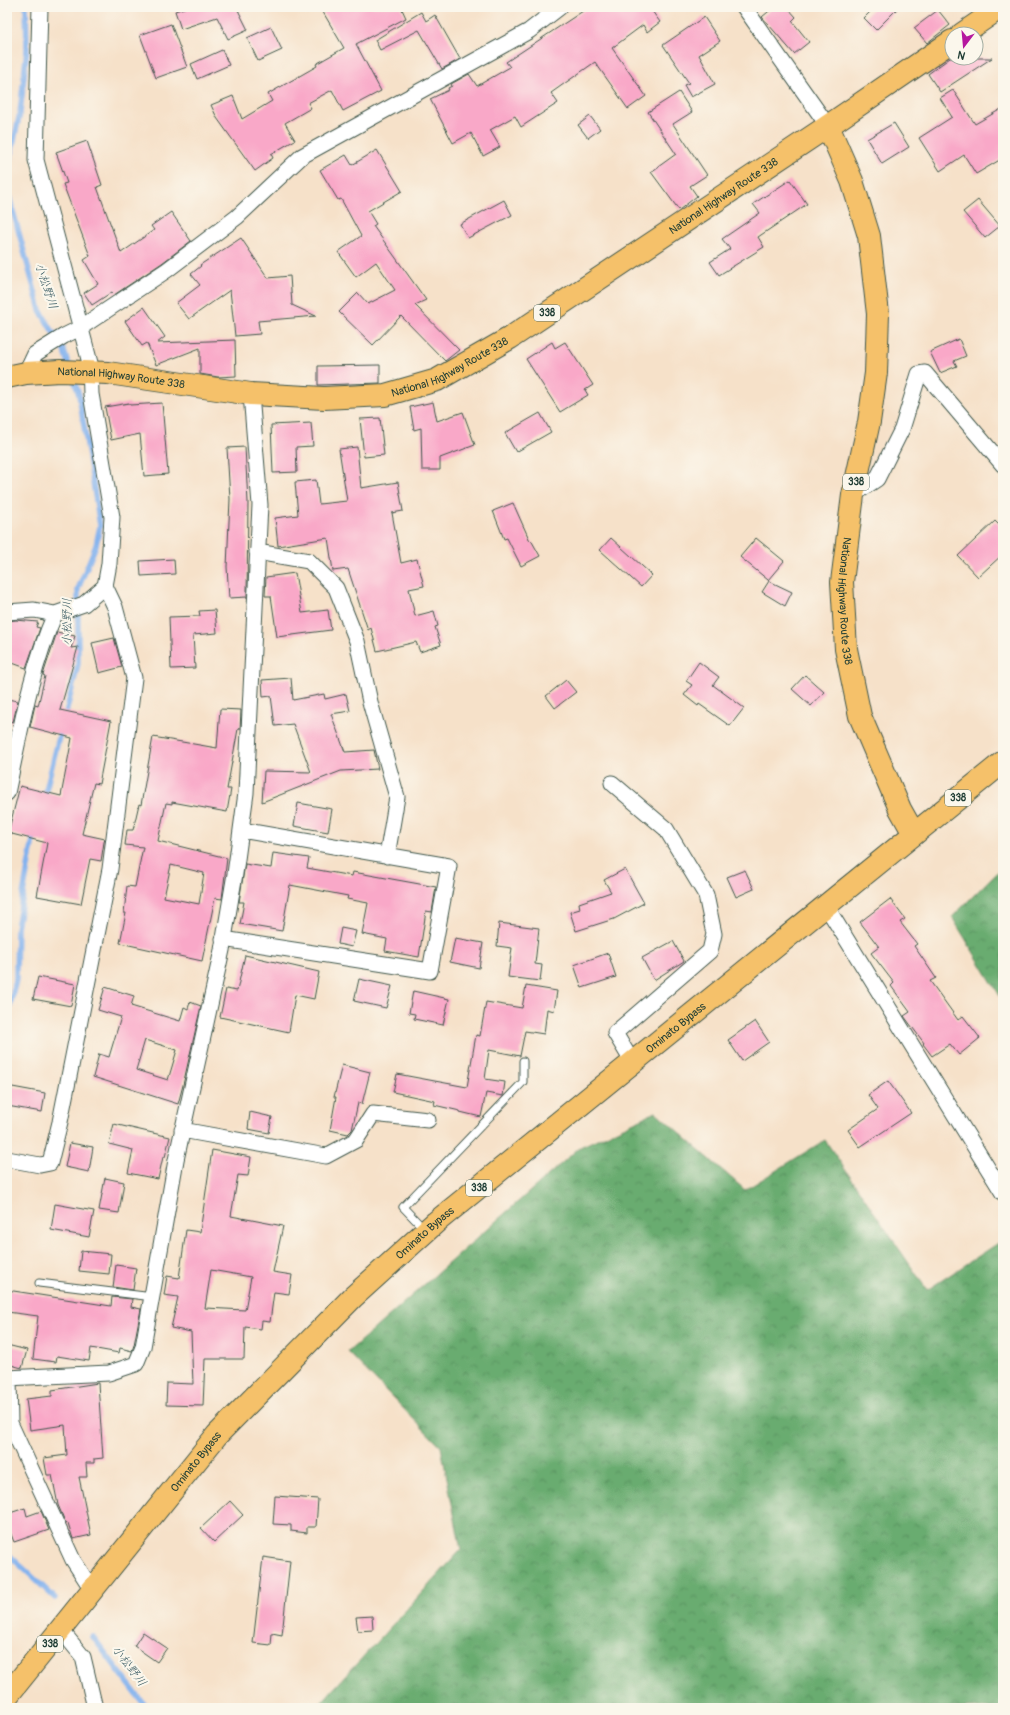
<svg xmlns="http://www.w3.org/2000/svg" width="1010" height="1715" font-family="Pangolin,'Klee One',sans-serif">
	<defs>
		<pattern id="forest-crowns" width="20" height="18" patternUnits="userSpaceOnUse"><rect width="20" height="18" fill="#69ac70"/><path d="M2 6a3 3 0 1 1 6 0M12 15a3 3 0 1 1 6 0" fill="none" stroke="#568d5d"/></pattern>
	</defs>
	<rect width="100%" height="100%" fill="#fbf7ec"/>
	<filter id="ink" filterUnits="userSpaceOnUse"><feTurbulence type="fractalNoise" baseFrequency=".025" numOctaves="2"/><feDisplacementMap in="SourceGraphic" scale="8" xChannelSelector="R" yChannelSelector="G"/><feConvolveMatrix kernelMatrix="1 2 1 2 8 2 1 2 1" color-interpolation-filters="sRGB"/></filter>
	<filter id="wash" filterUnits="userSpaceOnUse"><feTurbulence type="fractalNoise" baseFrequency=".012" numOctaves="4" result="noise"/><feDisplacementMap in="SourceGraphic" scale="16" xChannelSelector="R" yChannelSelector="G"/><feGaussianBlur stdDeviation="0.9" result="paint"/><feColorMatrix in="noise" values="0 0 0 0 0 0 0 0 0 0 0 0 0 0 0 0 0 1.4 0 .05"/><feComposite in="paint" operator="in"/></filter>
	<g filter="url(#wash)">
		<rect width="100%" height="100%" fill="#f6e1c9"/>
		<path fill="url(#forest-crowns)" stroke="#447452" d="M 1003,866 L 1003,1001 L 952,917 Z
			M 656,1112 L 745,1190 L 825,1140 L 927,1290 L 1003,1240 L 1003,1708 L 316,1708 L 461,1550 L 441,1447 L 348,1352 L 580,1147 Z"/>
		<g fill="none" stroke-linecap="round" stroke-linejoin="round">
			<path stroke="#83b2ee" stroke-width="5.5" d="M 7,172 L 20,113 L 27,49 L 26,7
				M 7,189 L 40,310 L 64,351 L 69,366
				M 65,717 L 78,664 L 78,589 L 96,545 L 100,526 L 79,395 L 73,376
				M 44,798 L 61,729
				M 7,1019 L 16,980 L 17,928 L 34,834
				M 7,1553 L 55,1598
				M 93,1637 L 147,1708"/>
		</g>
		<g id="blocks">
			<path fill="#f9a8c8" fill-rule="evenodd" d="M 187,7 L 240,7 L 240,10 L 238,10 L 248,30 L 228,39 L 217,17 L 181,29 L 175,11 Z
				M 320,7 L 401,7 L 406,18 L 356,44 L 381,91 L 343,111 L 332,90 L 308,103 L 311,108 L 285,123 L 295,140 L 271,154 L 273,158 L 255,171 L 217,118 L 211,105 L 233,96 L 242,119 L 272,101 L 268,94 L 317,66 L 316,64 L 344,48 Z
				M 589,7 L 649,7 L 660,22 L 647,32 L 643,25 L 612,48 L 646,96 L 628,109 L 595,62 L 551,93 L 558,103 L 521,127 L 515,116 L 490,130 L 500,147 L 483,156 L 471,133 L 453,143 L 430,99 L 449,90 L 448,88 L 452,86 L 451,84 L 469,74 L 477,86 L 510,67 L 506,62 Z
				M 774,7 L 787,7 L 796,17 L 792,21 L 809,42 L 794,54 L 762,17 Z
				M 875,7 L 899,7 L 876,30 L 864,18 Z
				M 938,10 L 950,25 L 927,43 L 914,28 Z
				M 421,12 L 426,21 L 435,15 L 460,59 L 442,69 L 419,30 L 380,50 L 375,40 Z
				M 704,17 L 720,41 L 699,55 L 715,84 L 691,97 L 684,85 L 689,83 L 663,45 Z
				M 171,24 L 187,67 L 156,78 L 140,35 Z
				M 271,27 L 282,50 L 258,61 L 247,38 Z
				M 222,50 L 229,65 L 197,79 L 191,64 Z
				M 950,58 L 992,58 L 940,92 L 928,74 Z
				M 953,90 L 975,124 L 1003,108 L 1003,158 L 976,174 L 964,155 L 940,171 L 919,138 L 952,117 L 940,98 Z
				M 679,92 L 692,112 L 673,124 L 707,175 L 690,186 L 697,196 L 679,210 L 651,172 L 676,154 L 648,112 Z
				M 590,116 L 600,129 L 588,138 L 578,125 Z
				M 894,123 L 909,147 L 882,164 L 867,139 Z
				M 87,141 L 102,185 L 97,187 L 121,253 L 154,230 L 151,226 L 171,212 L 191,241 L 162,263 L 114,295 L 112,292 L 92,305 L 84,293 L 98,284 L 84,260 L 90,256 L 63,184 L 67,183 L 56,152 Z
				M 377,150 L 402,191 L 368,211 L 376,224 L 373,226 L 426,300 L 415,305 L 459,350 L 445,361 L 401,316 L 373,345 L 339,312 L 358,293 L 368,304 L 395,290 L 376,262 L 356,277 L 338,252 L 361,236 L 341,199 L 338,200 L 320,170 L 346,155 L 352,165 Z
				M 790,180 L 807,204 L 758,237 L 764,247 L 719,275 L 710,262 L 730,249 L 722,239 L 760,213 L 753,204 Z
				M 504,200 L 512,215 L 468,238 L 460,224 Z
				M 978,200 L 1000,226 L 985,238 L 963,212 Z
				M 241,238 L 268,278 L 290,276 L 292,305 L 316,316 L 258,321 L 260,334 L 235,336 L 230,290 L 189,319 L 176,303 L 200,285 L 191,274 L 201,266 L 200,265 Z
				M 144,307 L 165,337 L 157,343 L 235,340 L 236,376 L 218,377 L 200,374 L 200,348 L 156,365 L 147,343 L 142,346 L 125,321 Z
				M 959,339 L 966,356 L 954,361 L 957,366 L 940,373 L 930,352 Z
				M 552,342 L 555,348 L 565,342 L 593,385 L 585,390 L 588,395 L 560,412 L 526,359 Z
				M 380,365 L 380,383 L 318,385 L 318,366 Z
				M 433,402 L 437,421 L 463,412 L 475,445 L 440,458 L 440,470 L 422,470 L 421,428 L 414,430 L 410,407 Z
				M 129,403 L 130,405 L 162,403 L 168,474 L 144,476 L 140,434 L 111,440 L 105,407 Z
				M 540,413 L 551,432 L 516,452 L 505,433 Z
				M 380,418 L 384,455 L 364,457 L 360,419 Z
				M 311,423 L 313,446 L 296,447 L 297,472 L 273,473 L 271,425 Z
				M 245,447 L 248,502 L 247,597 L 229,598 L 227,567 L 230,499 L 227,448 Z
				M 357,447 L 361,488 L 398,482 L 403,511 L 392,513 L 401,563 L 417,559 L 424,586 L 409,589 L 415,616 L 434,611 L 438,626 L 435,627 L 441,645 L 420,652 L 416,642 L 377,651 L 371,628 L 368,630 L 348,569 L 333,571 L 328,538 L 278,546 L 275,518 L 298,515 L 295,482 L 316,480 L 319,504 L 347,501 L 339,449 Z
				M 513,503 L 530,541 L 531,540 L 540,556 L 521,566 L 507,538 L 504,539 L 493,511 Z
				M 995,521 L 1003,529 L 1003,554 L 978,577 L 958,556 Z
				M 611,538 L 652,575 L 641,587 L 600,550 Z
				M 756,538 L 784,561 L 768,580 L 740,557 Z
				M 174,559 L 175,574 L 141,576 L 140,561 Z
				M 295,573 L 302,613 L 328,610 L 331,630 L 277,637 L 271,596 L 265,596 L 266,577 Z
				M 769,581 L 792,592 L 785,606 L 762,592 Z
				M 215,610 L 217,633 L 193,635 L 195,668 L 171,669 L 169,617 L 200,616 L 199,611 Z
				M 16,620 L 38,622 L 36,627 L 40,628 L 26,668 L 7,661 L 7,621 Z
				M 57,632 L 75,636 L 71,648 L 78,647 L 60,710 L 111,721 L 99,784 L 94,783 L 82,834 L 105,839 L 104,842 L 101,861 L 90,859 L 81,904 L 37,896 L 47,843 L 8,833 L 20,786 L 61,796 L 72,738 L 30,727 L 35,705 L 38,706 L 45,676 L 43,675 Z
				M 114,638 L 122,667 L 99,673 L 92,643 Z
				M 699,662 L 719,677 L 713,685 L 744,708 L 730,726 L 699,704 L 698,706 L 684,695 L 692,685 L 686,681 Z
				M 805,675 L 824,692 L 811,706 L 792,689 Z
				M 291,678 L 293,700 L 324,694 L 325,699 L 346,694 L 350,711 L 331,714 L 345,752 L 374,750 L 378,769 L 341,771 L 262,802 L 264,771 L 311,772 L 293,724 L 275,726 L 271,696 L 263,697 L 262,680 Z
				M 566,680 L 576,692 L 555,708 L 546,696 Z
				M 7,699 L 18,701 L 13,722 L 7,721 Z
				M 220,709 L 241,710 L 240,729 L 238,729 L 227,789 L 231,789 L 227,812 L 172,802 L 172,804 L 166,803 L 158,841 L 227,858 L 222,899 L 215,898 L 202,961 L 120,943 L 126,913 L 124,913 L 127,886 L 135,887 L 143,847 L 125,845 L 127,830 L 133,830 L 139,804 L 141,805 L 153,737 L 217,748 ZM 171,865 L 204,873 L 199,904 L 164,897 Z
				M 298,803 L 332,809 L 328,832 L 294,826 Z
				M 273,853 L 309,858 L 307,868 L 352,876 L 353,872 L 436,887 L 432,912 L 426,911 L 419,957 L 385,951 L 387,939 L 362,934 L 368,903 L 347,899 L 348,896 L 290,885 L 282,931 L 240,924 L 244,902 L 239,902 L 245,864 L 271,868 Z
				M 625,869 L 644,903 L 614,919 L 576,931 L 570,912 L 580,909 L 579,903 L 611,892 L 604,880 Z
				M 745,870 L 754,889 L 736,897 L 727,877 Z
				M 890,899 L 905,919 L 900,922 L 917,944 L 914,946 L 936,978 L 930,981 L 958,1020 L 963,1016 L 980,1038 L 959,1055 L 950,1044 L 932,1056 L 923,1044 L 924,1043 L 904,1016 L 910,1012 L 891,986 L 894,983 L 871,953 L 879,947 L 860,922 Z
				M 499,923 L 539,928 L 535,964 L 542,965 L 540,981 L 508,977 L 512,948 L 497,946 Z
				M 341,928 L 356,931 L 352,947 L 338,944 Z
				M 455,938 L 483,943 L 479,968 L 450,962 Z
				M 673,941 L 684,961 L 654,980 L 642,958 Z
				M 608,953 L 616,977 L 582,988 L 574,965 Z
				M 245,955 L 319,972 L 314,999 L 295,995 L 289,1032 L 220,1017 L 226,989 L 237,991 Z
				M 38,977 L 75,984 L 71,1006 L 33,999 Z
				M 359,979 L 392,986 L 386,1008 L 354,1001 Z
				M 526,986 L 557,991 L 554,1011 L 547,1009 L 544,1034 L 525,1031 L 520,1056 L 489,1050 L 485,1079 L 505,1082 L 503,1096 L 486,1093 L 481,1117 L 460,1112 L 460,1111 L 434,1105 L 435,1101 L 393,1092 L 397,1074 L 467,1087 L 476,1035 L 480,1036 L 486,1002 L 522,1008 Z
				M 105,987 L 134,996 L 131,1006 L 180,1021 L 184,1007 L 188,1009 L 190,1002 L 201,1006 L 183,1085 L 178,1104 L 93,1077 L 99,1054 L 109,1057 L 121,1017 L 98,1010 ZM 145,1040 L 177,1050 L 168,1080 L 136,1070 Z
				M 413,991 L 449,999 L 443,1025 L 414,1019 L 415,1014 L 409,1013 Z
				M 755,1021 L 769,1042 L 742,1061 L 728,1040 Z
				M 342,1065 L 370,1072 L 362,1104 L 358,1103 L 352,1130 L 348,1134 L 330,1130 L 336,1097 L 334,1097 Z
				M 888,1081 L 911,1113 L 860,1147 L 848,1130 L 878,1109 L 868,1095 Z
				M 7,1086 L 45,1093 L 42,1112 L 7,1106 Z
				M 250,1112 L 272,1117 L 269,1133 L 248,1129 Z
				M 114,1124 L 170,1137 L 165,1157 L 163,1157 L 158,1179 L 128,1173 L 133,1150 L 109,1144 Z
				M 70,1143 L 93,1147 L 89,1172 L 65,1167 Z
				M 212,1150 L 251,1157 L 248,1176 L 238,1175 L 231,1216 L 283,1226 L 273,1272 L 292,1275 L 289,1294 L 274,1292 L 270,1322 L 262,1321 L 261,1329 L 245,1327 L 244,1359 L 205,1359 L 203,1406 L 166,1405 L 167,1383 L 193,1384 L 191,1332 L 171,1328 L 178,1297 L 164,1295 L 167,1276 L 179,1278 L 186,1230 L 200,1232 ZM 211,1270 L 251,1277 L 245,1310 L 205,1308 Z
				M 105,1178 L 124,1182 L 119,1213 L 99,1210 Z
				M 55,1204 L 94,1211 L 89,1237 L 51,1230 Z
				M 81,1251 L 111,1254 L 109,1274 L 79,1271 Z
				M 116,1265 L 136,1268 L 133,1290 L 113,1287 Z
				M 7,1290 L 111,1306 L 112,1297 L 132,1299 L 131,1307 L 141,1309 L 134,1345 L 132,1351 L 120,1348 L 119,1353 L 91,1348 L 89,1361 L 57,1356 L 56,1362 L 33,1359 L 38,1316 L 7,1312 Z
				M 7,1345 L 27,1350 L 22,1368 L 7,1364 Z
				M 98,1383 L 103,1458 L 94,1459 L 94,1463 L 86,1463 L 87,1477 L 79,1477 L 91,1535 L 73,1539 L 68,1523 L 66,1524 L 58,1505 L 52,1475 L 47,1475 L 44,1458 L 67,1455 L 65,1425 L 30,1430 L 26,1399 L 52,1396 L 52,1390 Z
				M 275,1496 L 318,1499 L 316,1527 L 307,1527 L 307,1533 L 291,1531 L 291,1525 L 273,1524 Z
				M 230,1501 L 243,1515 L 214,1542 L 201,1528 Z
				M 25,1508 L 27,1516 L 41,1511 L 49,1530 L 14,1542 L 7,1524 L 7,1514 Z
				M 263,1557 L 290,1561 L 282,1635 L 272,1633 L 271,1645 L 253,1643 Z
				M 372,1616 L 373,1630 L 358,1631 L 356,1617 Z
				M 143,1632 L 167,1648 L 157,1662 L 134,1646 Z"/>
		</g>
	</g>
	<g filter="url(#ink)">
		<use href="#blocks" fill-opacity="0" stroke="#3f564a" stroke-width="1"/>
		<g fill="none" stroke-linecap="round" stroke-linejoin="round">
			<g stroke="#3f564a" stroke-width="9">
				<path id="lane" d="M 425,1230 L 403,1207 L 523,1082 L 523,1061
					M 39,1283 L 153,1297"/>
			</g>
			<g stroke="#3f564a" stroke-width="17">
				<path id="street" d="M 744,7 L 828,126
					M 26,373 L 35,354 L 64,336 L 80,328 L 167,270 L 237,217 L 302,156 L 529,31 L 560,7
					M 853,495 L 877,479 L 902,429 L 919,374 L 925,373 L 1003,465
					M 257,552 L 309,561 L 336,588 L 357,641 L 370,702 L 397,797 L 387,856
					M 7,612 L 34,610 L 55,614
					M 612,783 L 666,829 L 706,895 L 714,934 L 710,951 L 615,1033 L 633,1063
					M 7,793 C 20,733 30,671 55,614 L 84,604 L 105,586
					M 826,906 L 1003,1193
					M 223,939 L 430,971 L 449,866 L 241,830
					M 182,1130 L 326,1156 L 356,1140 L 373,1114 L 428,1120
					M 7,1159 L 40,1165 L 50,1163 L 60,1122 L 110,869 L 134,678 L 115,607 L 105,586 L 109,564 L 112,517 L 91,394 L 90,363 L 36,160 L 40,7
					M 7,1378 L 109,1373 L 136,1364 L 143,1347 L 176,1160 L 222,950 L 235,874 L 246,793 L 260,505 L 251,394
					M 9,1379 L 10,1423 L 73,1560 L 93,1591
					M 61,1630 L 83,1657 L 95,1708"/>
			</g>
			<g stroke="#3f564a" stroke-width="24">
				<g id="highway">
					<path d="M 962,34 L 1001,7"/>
					<path id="s1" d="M 828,126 L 852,181 L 869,236 L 878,314 L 876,373 L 869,422 L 853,495 L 842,582 L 846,649 L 860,716 L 900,809 L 914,834"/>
					<path id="s2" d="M 7,377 L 26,373 L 60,371 L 108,373 L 251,394 L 324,398 L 385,395 L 437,380 L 510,338 L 828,126 L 952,41"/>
					<path id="s3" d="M 7,1696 L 217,1435 L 353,1297 L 436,1222 L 1003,762"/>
				</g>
			</g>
			<use href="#lane" stroke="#fff" stroke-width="7"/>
			<use href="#street" stroke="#fff" stroke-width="15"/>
			<use href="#highway" stroke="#f5c16b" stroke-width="22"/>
		</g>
	</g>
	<g text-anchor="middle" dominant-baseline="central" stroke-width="4" stroke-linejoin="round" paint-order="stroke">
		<g fill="#fbf7ec" stroke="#61756b" stroke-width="1">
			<rect x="534" y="305" width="26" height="16" rx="3"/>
			<rect x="843" y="474" width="26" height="16" rx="3"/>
			<rect x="945" y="790" width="26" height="16" rx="3"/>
			<rect x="466" y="1180" width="26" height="16" rx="3"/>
			<rect x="37" y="1636" width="26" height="16" rx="3"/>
		</g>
		<g font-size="10" font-weight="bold" fill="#1f3d34">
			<text x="547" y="313">338</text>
			<text x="856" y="482">338</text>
			<text x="958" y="798">338</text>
			<text x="479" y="1188">338</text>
			<text x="50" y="1644">338</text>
		</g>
		<g font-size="11" fill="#1f3d34" stroke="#fbf7ec">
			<text stroke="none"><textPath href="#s2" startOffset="775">National Highway Route 338</textPath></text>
			<text stroke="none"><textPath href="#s2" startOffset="451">National Highway Route 338</textPath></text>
			<text stroke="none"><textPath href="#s2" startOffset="115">National Highway Route 338</textPath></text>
			<text stroke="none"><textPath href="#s1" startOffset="486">National Highway Route 338</textPath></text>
			<text stroke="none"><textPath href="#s3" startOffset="949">Ominato Bypass</textPath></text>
			<text stroke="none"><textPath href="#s3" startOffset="625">Ominato Bypass</textPath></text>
			<text stroke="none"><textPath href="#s3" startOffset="301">Ominato Bypass</textPath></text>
		</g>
		<g font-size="12" font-style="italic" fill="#385a62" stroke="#fbf7ec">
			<text transform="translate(46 286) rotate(72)">小松野川</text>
			<text transform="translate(67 622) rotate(-90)">小松野川</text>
			<text transform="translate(129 1666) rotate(53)">小松野川</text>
		</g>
	</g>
	<rect width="1010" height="1715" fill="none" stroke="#fbf7ec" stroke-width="24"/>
	<g transform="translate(964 46) rotate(196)"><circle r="19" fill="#fbf7ec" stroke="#a3ada2"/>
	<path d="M0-3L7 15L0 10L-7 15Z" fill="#b5179e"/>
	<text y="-6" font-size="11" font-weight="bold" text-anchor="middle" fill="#1f3d34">N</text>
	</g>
</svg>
